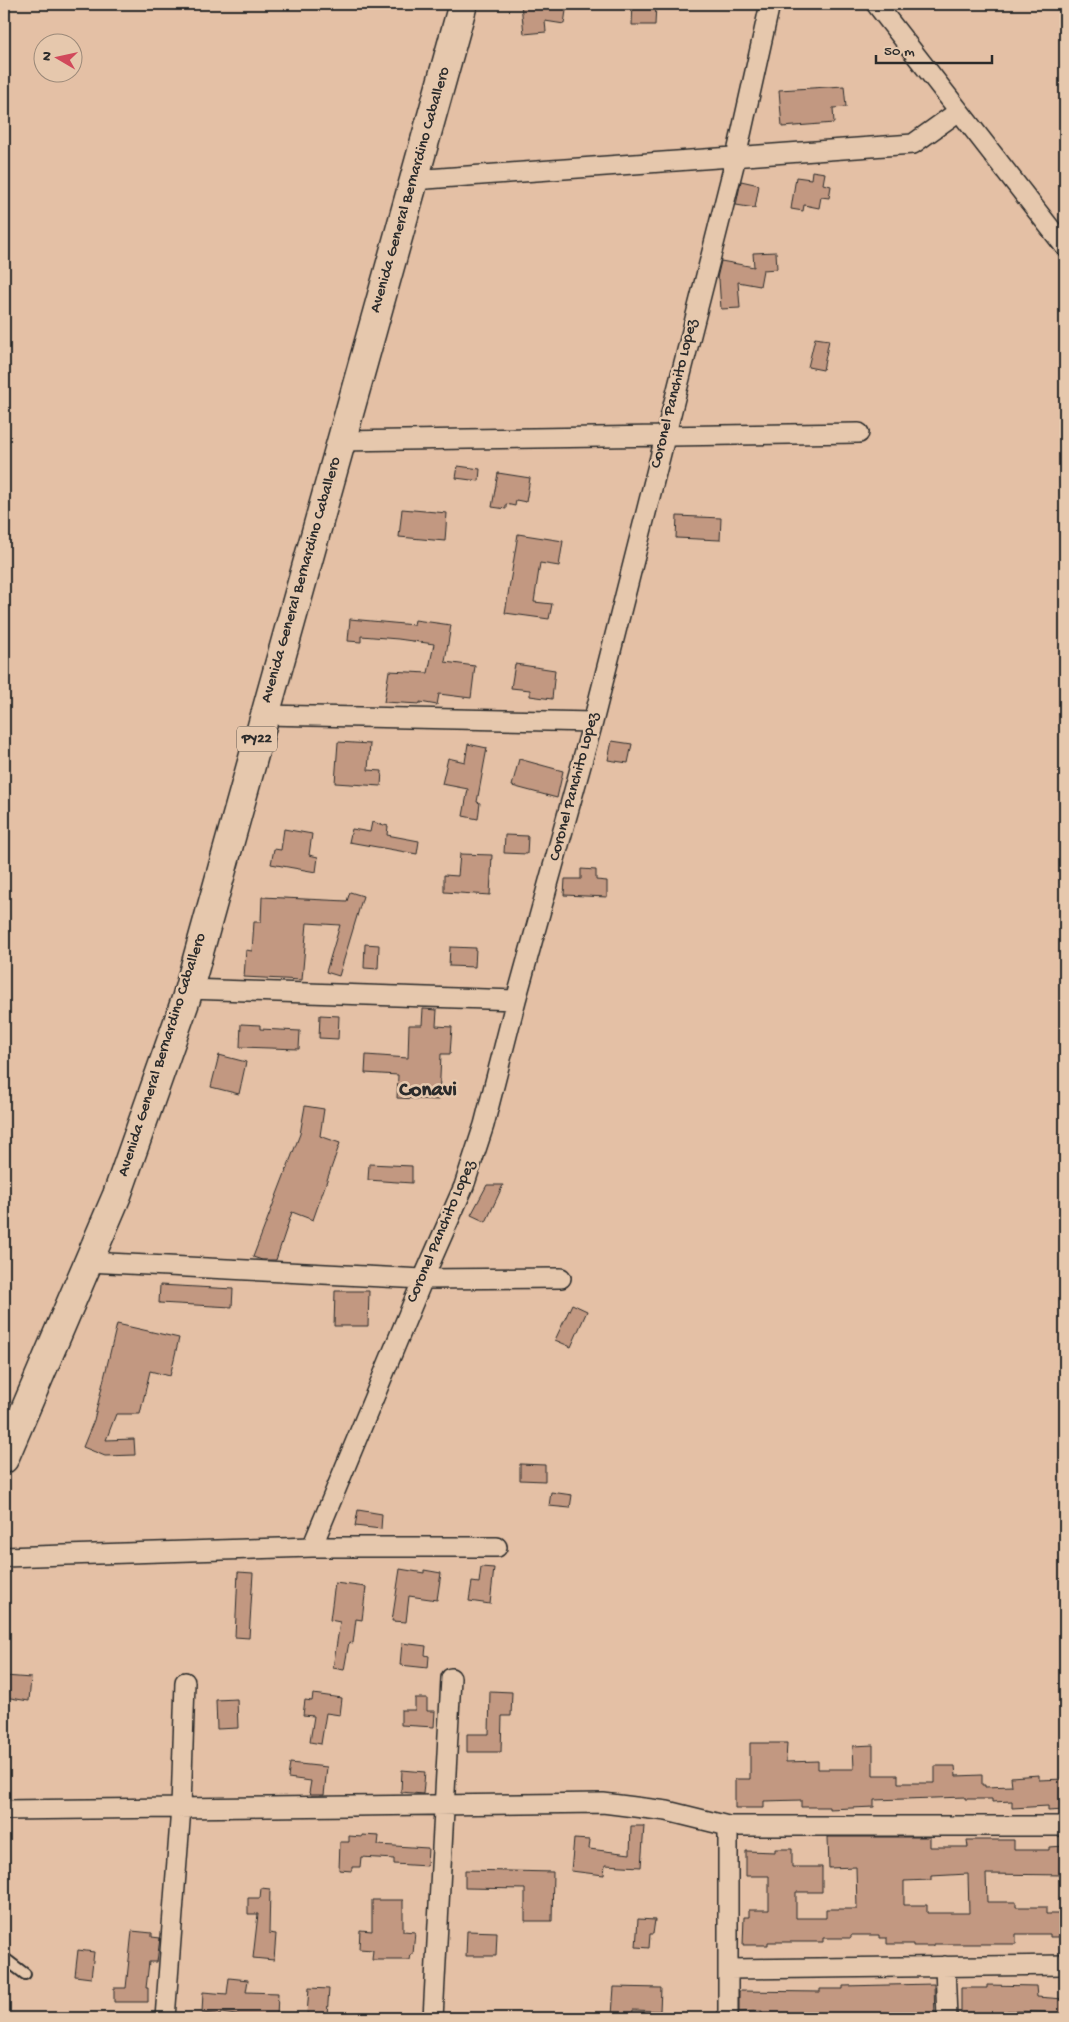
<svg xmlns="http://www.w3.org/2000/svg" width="1069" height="2022" font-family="'Gochi Hand',sans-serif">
	<rect width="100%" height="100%" fill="#e4c0a5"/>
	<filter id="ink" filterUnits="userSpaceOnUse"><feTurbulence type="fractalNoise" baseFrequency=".02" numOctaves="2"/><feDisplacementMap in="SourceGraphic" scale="10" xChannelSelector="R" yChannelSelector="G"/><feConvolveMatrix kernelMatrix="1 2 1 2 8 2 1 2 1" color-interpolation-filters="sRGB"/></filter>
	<g filter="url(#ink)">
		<path fill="#c29881" stroke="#2b2b2b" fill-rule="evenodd" d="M 521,4 L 567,4 L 564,24 L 545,21 L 546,32 L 524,34 Z
			M 633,4 L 656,4 L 655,25 L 632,25 Z
			M 844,86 L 846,107 L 833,108 L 834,123 L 782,127 L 779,90 Z
			M 812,171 L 825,173 L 823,184 L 831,186 L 829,198 L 821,197 L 819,208 L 804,205 L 803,211 L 791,209 L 796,177 L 811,179 Z
			M 741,181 L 759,185 L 755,208 L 736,205 Z
			M 776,252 L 777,269 L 763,270 L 760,286 L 738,282 L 740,308 L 721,309 L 719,279 L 717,278 L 721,261 L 754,267 L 753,253 Z
			M 815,338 L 829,340 L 823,370 L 808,367 Z
			M 458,466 L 480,469 L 479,481 L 456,478 Z
			M 498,473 L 530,478 L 526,502 L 516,500 L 515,506 L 506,504 L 506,509 L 492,507 Z
			M 402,509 L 447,513 L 445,541 L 399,537 Z
			M 677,516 L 721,518 L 720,540 L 676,538 Z
			M 518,534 L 563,541 L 559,566 L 540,563 L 534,602 L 552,604 L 549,619 L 505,613 Z
			M 350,619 L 414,625 L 415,620 L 451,625 L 445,662 L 475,666 L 471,698 L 439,694 L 437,705 L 420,702 L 420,704 L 384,702 L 389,671 L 428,673 L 434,644 L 398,639 L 361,636 L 361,642 L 348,641 Z
			M 515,664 L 555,670 L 552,699 L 530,696 L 530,690 L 511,688 Z
			M 612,741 L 632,744 L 628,763 L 608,760 Z
			M 338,742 L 370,744 L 368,770 L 382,771 L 381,786 L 335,783 Z
			M 468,744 L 487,748 L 477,802 L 480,803 L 478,819 L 463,816 L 468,789 L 442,784 L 448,758 L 465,762 Z
			M 519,759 L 563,771 L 557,798 L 512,786 Z
			M 372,822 L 388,826 L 387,835 L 419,841 L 417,854 L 349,842 L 352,829 L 370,832 Z
			M 284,829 L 312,834 L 309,855 L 318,857 L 316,872 L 271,864 L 274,849 L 281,850 Z
			M 505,835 L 528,836 L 527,854 L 504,853 Z
			M 460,854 L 492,855 L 490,895 L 444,892 L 444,875 L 458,876 Z
			M 581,869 L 596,870 L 596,880 L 607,881 L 607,897 L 564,895 L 565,879 L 581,879 Z
			M 350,892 L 363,896 L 339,976 L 326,972 L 340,925 L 307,923 L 302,980 L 244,977 L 246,950 L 252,951 L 254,922 L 261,922 L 262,897 L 347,901 Z
			M 365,944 L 379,945 L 378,969 L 364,968 Z
			M 450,947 L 476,948 L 475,967 L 449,966 Z
			M 423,1009 L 437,1010 L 436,1026 L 452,1027 L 450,1054 L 441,1054 L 439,1100 L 397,1098 L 398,1075 L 365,1073 L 366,1055 L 408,1058 L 409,1025 L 422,1025 Z
			M 320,1015 L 339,1016 L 338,1039 L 319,1038 Z
			M 241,1024 L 260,1025 L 260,1029 L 300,1031 L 299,1049 L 240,1047 Z
			M 219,1055 L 246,1062 L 239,1094 L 211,1087 Z
			M 305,1106 L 324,1109 L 320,1136 L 340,1143 L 313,1220 L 292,1212 L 276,1260 L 262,1260 L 253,1257 L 300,1134 Z
			M 369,1164 L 412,1166 L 412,1183 L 368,1180 Z
			M 487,1185 L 503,1185 L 486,1222 L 471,1215 Z
			M 160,1285 L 233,1289 L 232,1307 L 159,1303 Z
			M 335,1291 L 369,1291 L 368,1326 L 334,1326 Z
			M 572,1304 L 587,1311 L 571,1347 L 555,1340 Z
			M 117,1324 L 179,1338 L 170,1376 L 150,1371 L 140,1414 L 116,1414 L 106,1440 L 134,1439 L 135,1455 L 105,1456 L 83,1447 L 94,1420 Z
			M 520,1464 L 545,1465 L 545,1481 L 520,1480 Z
			M 551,1492 L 572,1495 L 570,1508 L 549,1506 Z
			M 358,1510 L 382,1514 L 381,1529 L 355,1526 Z
			M 481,1567 L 494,1568 L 490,1604 L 469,1601 L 472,1582 L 479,1583 Z
			M 400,1569 L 424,1573 L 424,1570 L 441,1573 L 437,1600 L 409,1596 L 406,1622 L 392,1621 Z
			M 238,1572 L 253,1573 L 249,1638 L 235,1637 Z
			M 335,1583 L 366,1587 L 362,1620 L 356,1619 L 353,1643 L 349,1642 L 344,1670 L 333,1668 L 340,1622 L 330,1620 Z
			M 402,1643 L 426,1646 L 425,1655 L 429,1656 L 428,1668 L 400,1665 Z
			M 5,1676 L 31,1678 L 29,1701 L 4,1697 Z
			M 490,1691 L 512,1692 L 511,1716 L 502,1716 L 501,1752 L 467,1752 L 467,1734 L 489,1734 Z
			M 313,1694 L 342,1698 L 340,1715 L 326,1713 L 321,1744 L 310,1742 L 314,1716 L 303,1715 L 305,1700 L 312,1701 Z
			M 415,1698 L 427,1698 L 427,1711 L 435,1711 L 434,1727 L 401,1725 L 401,1710 L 415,1710 Z
			M 237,1699 L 238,1728 L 217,1729 L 216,1700 Z
			M 750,1743 L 787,1743 L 786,1762 L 818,1761 L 818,1769 L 854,1769 L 853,1746 L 873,1745 L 873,1775 L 898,1775 L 898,1783 L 935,1783 L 935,1766 L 955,1766 L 956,1776 L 982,1775 L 982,1785 L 985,1785 L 985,1787 L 1012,1786 L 1011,1777 L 1039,1775 L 1039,1780 L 1065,1779 L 1065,1810 L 1048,1811 L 1048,1806 L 1012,1808 L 1012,1801 L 992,1802 L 992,1799 L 965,1799 L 965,1797 L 874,1800 L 874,1807 L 829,1809 L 829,1807 L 801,1807 L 801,1800 L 764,1801 L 764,1808 L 735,1808 L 735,1779 L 750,1779 Z
			M 290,1763 L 327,1767 L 324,1795 L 311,1795 L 309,1793 L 311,1781 L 288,1778 Z
			M 402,1770 L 425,1772 L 423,1794 L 401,1792 Z
			M 631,1826 L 644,1826 L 641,1867 L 605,1865 L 604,1875 L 571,1871 L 574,1839 L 590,1840 L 589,1849 L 630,1854 Z
			M 362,1835 L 379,1836 L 378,1845 L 428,1848 L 427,1866 L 394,1864 L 394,1859 L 361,1857 L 360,1867 L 352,1867 L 352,1871 L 339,1870 L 340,1842 L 349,1842 L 349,1836 L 362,1837 Z
			M 828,1837 L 930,1837 L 930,1847 L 968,1847 L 967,1840 L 1014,1840 L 1014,1850 L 1049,1850 L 1049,1847 L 1065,1846 L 1065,1875 L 986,1874 L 987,1902 L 1016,1902 L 1016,1907 L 1046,1907 L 1046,1914 L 1065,1914 L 1065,1937 L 1050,1937 L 1050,1934 L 1016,1934 L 1016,1944 L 934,1944 L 934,1946 L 913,1946 L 913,1944 L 887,1944 L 887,1938 L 879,1938 L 879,1935 L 851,1935 L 851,1938 L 823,1938 L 823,1942 L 768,1942 L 768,1945 L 743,1945 L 744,1917 L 749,1917 L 749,1910 L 769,1910 L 769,1876 L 746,1876 L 746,1851 L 775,1852 L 775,1849 L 792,1849 L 792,1867 L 822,1867 L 822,1892 L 796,1892 L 796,1918 L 826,1918 L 826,1909 L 857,1909 L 856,1867 L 829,1868 ZM 968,1874 L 969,1913 L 927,1913 L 927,1905 L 904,1905 L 904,1881 L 931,1880 L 931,1876 Z
			M 465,1870 L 553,1872 L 552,1921 L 525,1921 L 525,1889 L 465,1888 Z
			M 261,1888 L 270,1889 L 269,1933 L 276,1934 L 274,1960 L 253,1958 L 258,1914 L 248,1914 L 248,1898 L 260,1898 Z
			M 372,1900 L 403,1900 L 403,1931 L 415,1932 L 413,1954 L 411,1954 L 410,1960 L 372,1960 L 373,1950 L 359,1949 L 360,1930 L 372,1931 Z
			M 638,1919 L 655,1920 L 653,1934 L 650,1934 L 649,1948 L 636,1947 Z
			M 132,1931 L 152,1933 L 152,1937 L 160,1938 L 157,1962 L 149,1962 L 146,1988 L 148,1988 L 148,2002 L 114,2002 L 114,1988 L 126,1988 Z
			M 467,1931 L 497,1932 L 496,1956 L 466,1956 Z
			M 78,1950 L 94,1952 L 91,1978 L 75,1976 Z
			M 229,1978 L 248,1980 L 246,1992 L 278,1993 L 277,2018 L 259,2018 L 221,2013 L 220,2015 L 202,2013 L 203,1992 L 227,1994 Z
			M 934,1984 L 935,2018 L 762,2018 L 762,2011 L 739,2012 L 739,1991 L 820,1992 L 820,1989 L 843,1989 L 843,1986 Z
			M 987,1985 L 1036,1986 L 1037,1997 L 1064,1999 L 1064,2015 L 1059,2015 L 1059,2018 L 1045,2018 L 1045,2012 L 1007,2011 L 1007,2018 L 961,2017 L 961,1988 L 987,1988 Z
			M 614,1987 L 661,1988 L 660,2011 L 633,2010 L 632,2016 L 612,2015 Z
			M 309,1988 L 329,1989 L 327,2016 L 307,2015 Z"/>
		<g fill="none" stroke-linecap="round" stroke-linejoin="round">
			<g stroke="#2b2b2b" stroke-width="14">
				<path id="lane" d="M 4,1958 L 25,1974"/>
			</g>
			<g stroke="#2b2b2b" stroke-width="22">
				<path id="street" d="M 876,4 L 1065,247
					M 413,180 L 913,144 L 959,111
					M 341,441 L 859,433
					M 264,715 L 593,722
					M 188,989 L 516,1000
					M 88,1262 L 423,1279 L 561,1278
					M 312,1547 L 423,1279 L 464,1186 L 484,1125 L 516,1000 L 593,722 L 736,157 L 770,4
					M 4,1557 L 312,1547 L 497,1547
					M 4,1810 L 603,1803 L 667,1811 L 728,1826 L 1065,1826
					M 728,1826 L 728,2018
					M 945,1966 L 947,2018
					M 729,1969 L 1065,1965
					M 165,2018 L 181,1808 L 185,1682
					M 433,2018 L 451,1678"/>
			</g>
			<g stroke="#2b2b2b" stroke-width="31">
				<path id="highway" d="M 4,1459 L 117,1195 L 186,999 L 463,4"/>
			</g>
			<use href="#lane" stroke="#e6c8ad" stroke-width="10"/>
			<use href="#street" stroke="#e6c8ad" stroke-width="19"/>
			<use href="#highway" stroke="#e6c8ad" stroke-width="28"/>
		</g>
	</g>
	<g text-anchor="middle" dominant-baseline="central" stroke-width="5" stroke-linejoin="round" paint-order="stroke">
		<rect fill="#e6c8ad" stroke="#635a52" stroke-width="1" x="237" y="726.5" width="40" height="25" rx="4"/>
		<g font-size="15" font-weight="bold" fill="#2b2b2b">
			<text x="257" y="739">PY22</text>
		</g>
		<g font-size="16" fill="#2b2b2b" stroke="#e6c8ad">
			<text transform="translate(411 190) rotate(-74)">Avenida General Bernardino Caballero</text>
			<text transform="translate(675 394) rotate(-76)">Coronel Panchito Lopez</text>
			<text transform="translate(302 580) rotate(-74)">Avenida General Bernardino Caballero</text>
			<text transform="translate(575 787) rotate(-75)">Coronel Panchito Lopez</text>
			<text transform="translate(163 1055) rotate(-72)">Avenida General Bernardino Caballero</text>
			<text transform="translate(442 1232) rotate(-67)">Coronel Panchito Lopez</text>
		</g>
		<g font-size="21" font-weight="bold" fill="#2b2b2b" stroke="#e6c8ad">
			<text x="428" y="1091">Conavi</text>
		</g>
	</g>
	<rect width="1069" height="2022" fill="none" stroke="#e6c8ad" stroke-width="20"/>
	<rect x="10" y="10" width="1049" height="2002" fill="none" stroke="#2b2b2b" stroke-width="2" filter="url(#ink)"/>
	<g transform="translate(58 58) rotate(279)"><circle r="24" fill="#e6c8ad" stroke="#9b8979"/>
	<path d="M0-4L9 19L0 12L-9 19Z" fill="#d1495b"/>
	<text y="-8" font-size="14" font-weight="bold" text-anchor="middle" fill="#2b2b2b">N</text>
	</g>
	<path d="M876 55v8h116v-8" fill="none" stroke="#2b2b2b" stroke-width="2.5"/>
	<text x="884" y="55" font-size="15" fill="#2b2b2b" stroke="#e6c8ad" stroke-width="4" paint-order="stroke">50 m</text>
</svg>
